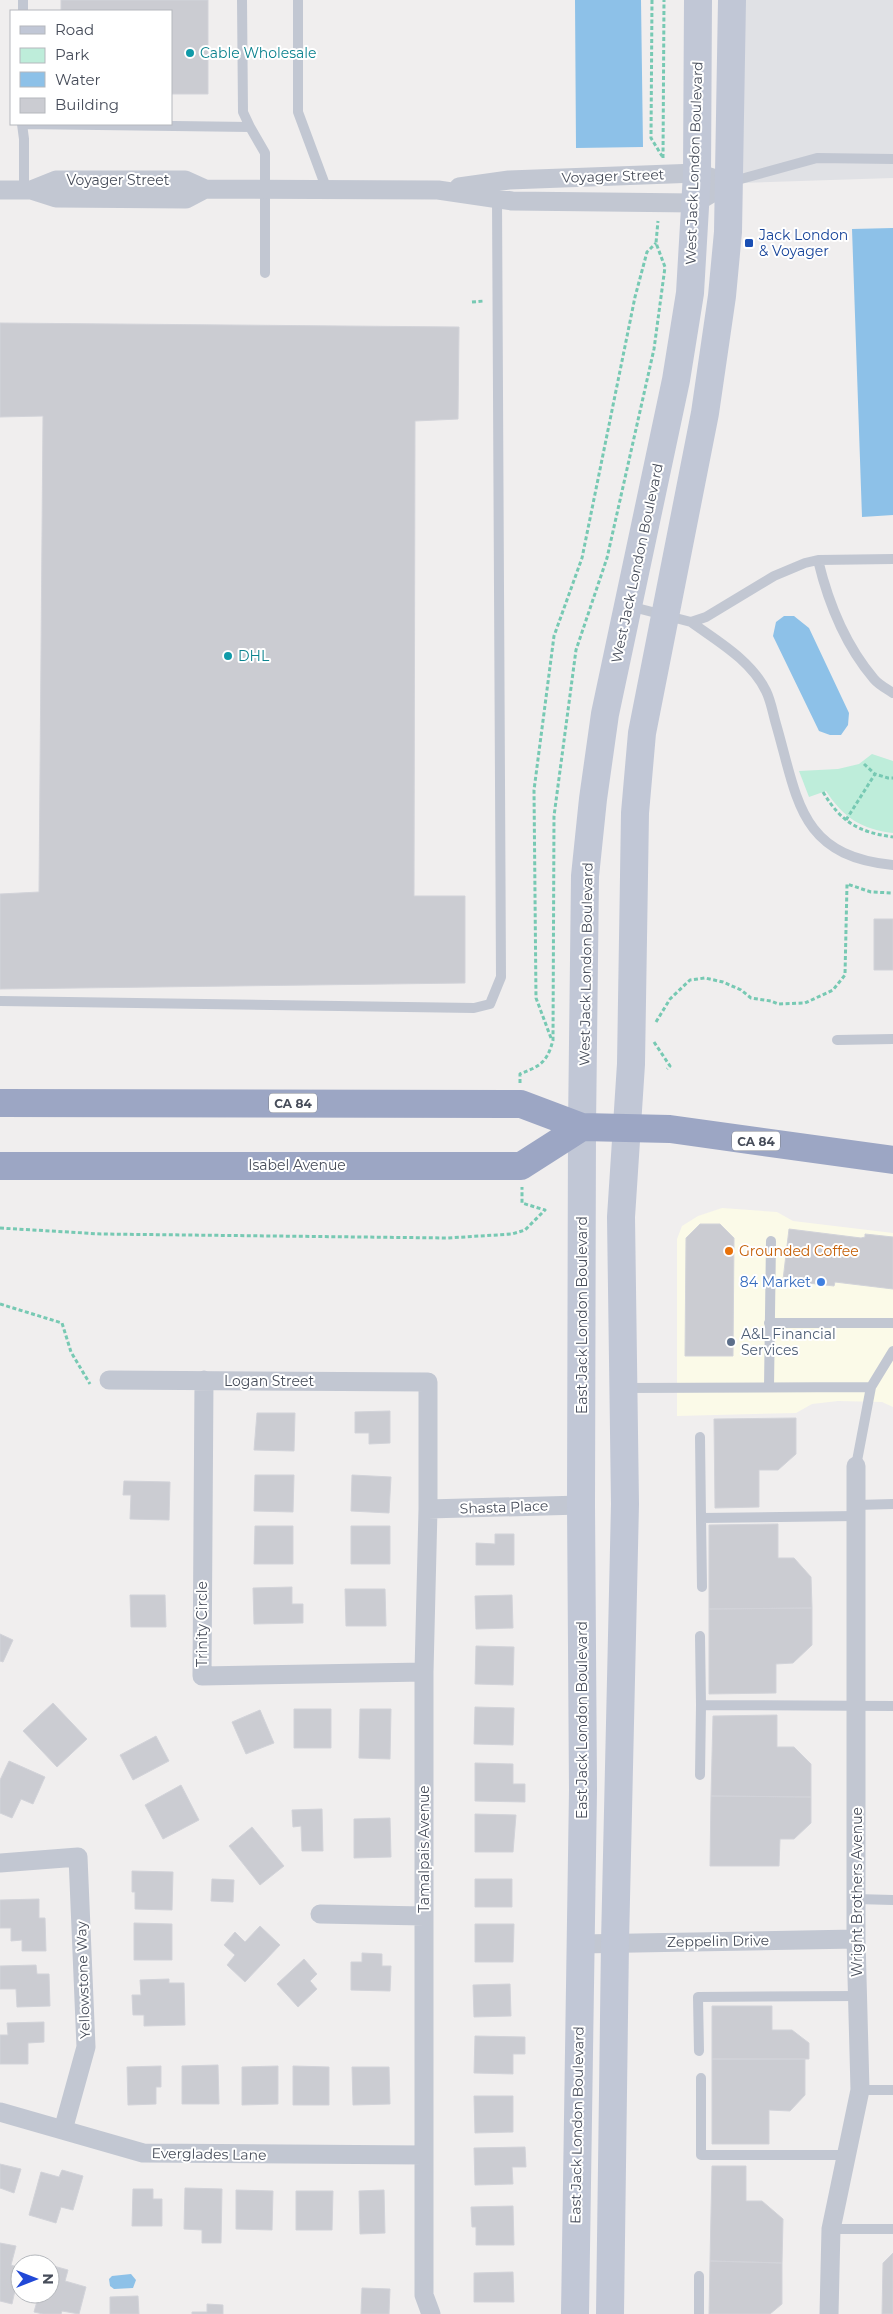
<svg xmlns="http://www.w3.org/2000/svg" width="893" height="2314" font-family="Montserrat,sans-serif">
	<rect width="100%" height="100%" fill="#f0eeee"/>
	<path fill="#fbfae8" d="M 722,1208 L 777,1212 L 793,1221 L 893,1233 L 893,1407 L 882,1402 L 838,1401 L 812,1404 L 796,1413 L 677,1416 L 677,1239 L 682,1226 L 698,1216 Z"/>
	<path fill="#e0e1e5" d="M 743,0 L 893,0 L 893,178 L 740,183 Z"/>
	<path fill="#beedda" d="M 872,754 L 893,761 L 893,833 C 861,829 844,818 826,791 L 809,797 L 799,771 L 838,769 L 859,764 Z"/>
	<path fill="#8dc1e8" d="M 575,0 L 641,0 L 643,147 L 576,148 Z
		M 893,228 L 893,515 L 862,517 L 852,229 Z
		M 784,616 L 794,616 L 809,628 L 849,713 L 848,725 L 841,735 L 830,735 L 819,731 L 773,636 L 776,622 Z
		M 131,2274 L 136,2280 L 133,2288 L 114,2289 L 110,2286 L 109,2279 L 112,2276 Z"/>
	<path fill="#cbccd2" stroke="#d2d3d9" d="M 61,0 L 208,0 L 208,94 L 171,94 L 171,11 L 61,11 Z
		M 0,323 L 459,327 L 458,419 L 415,421 L 414,896 L 465,896 L 465,983 L 0,989 L 0,894 L 39,892 L 43,416 L 0,417 Z
		M 874,919 L 893,919 L 893,970 L 874,970 Z
		M 700,1224 L 720,1224 L 734,1238 L 733,1356 L 685,1356 L 686,1238 Z
		M 789,1229 L 861,1238 L 865,1237 L 865,1234 L 893,1237 L 893,1289 L 835,1282 L 834,1286 L 783,1280 Z
		M 390,1411 L 390,1443 L 369,1444 L 369,1433 L 355,1433 L 355,1412 Z
		M 257,1413 L 295,1413 L 294,1451 L 254,1450 Z
		M 796,1418 L 796,1454 L 778,1470 L 759,1470 L 759,1507 L 715,1508 L 714,1419 Z
		M 255,1475 L 294,1475 L 293,1512 L 254,1511 Z
		M 352,1475 L 391,1477 L 389,1513 L 351,1511 Z
		M 124,1481 L 170,1482 L 169,1520 L 130,1519 L 131,1495 L 123,1495 Z
		M 778,1524 L 778,1558 L 794,1558 L 811,1577 L 812,1608 L 709,1609 L 709,1525 Z
		M 255,1526 L 293,1526 L 293,1564 L 254,1564 Z
		M 351,1526 L 390,1526 L 390,1564 L 351,1564 Z
		M 495,1534 L 514,1534 L 514,1565 L 476,1565 L 476,1543 L 495,1544 Z
		M 292,1587 L 292,1604 L 303,1604 L 303,1623 L 254,1624 L 253,1588 Z
		M 345,1589 L 385,1589 L 386,1626 L 346,1626 Z
		M 130,1595 L 165,1595 L 166,1627 L 131,1627 Z
		M 512,1595 L 513,1628 L 476,1629 L 475,1596 Z
		M 812,1608 L 812,1645 L 793,1663 L 776,1664 L 776,1693 L 709,1694 L 709,1609 Z
		M 0,1634 L 13,1640 L 3,1662 L 0,1661 Z
		M 476,1646 L 514,1647 L 513,1685 L 475,1684 Z
		M 53,1703 L 87,1739 L 57,1767 L 23,1731 Z
		M 475,1707 L 514,1708 L 513,1745 L 474,1744 Z
		M 294,1709 L 331,1709 L 331,1748 L 294,1748 Z
		M 360,1709 L 391,1709 L 390,1759 L 359,1758 Z
		M 260,1710 L 274,1743 L 246,1754 L 232,1722 Z
		M 777,1715 L 777,1747 L 794,1747 L 811,1764 L 811,1797 L 711,1796 L 713,1716 Z
		M 156,1736 L 169,1761 L 133,1780 L 120,1755 Z
		M 9,1761 L 45,1777 L 33,1804 L 21,1799 L 12,1818 L 0,1813 L 0,1780 Z
		M 475,1763 L 513,1764 L 513,1784 L 525,1784 L 525,1802 L 475,1801 Z
		M 181,1785 L 199,1820 L 163,1839 L 145,1805 Z
		M 711,1796 L 811,1797 L 811,1823 L 794,1839 L 780,1839 L 779,1866 L 710,1866 Z
		M 322,1809 L 323,1851 L 302,1851 L 301,1826 L 293,1827 L 292,1810 Z
		M 475,1814 L 516,1815 L 513,1852 L 475,1852 Z
		M 390,1818 L 391,1857 L 354,1858 L 354,1819 Z
		M 252,1827 L 284,1866 L 260,1885 L 229,1846 Z
		M 132,1871 L 173,1872 L 172,1910 L 135,1909 L 135,1892 L 132,1892 Z
		M 212,1879 L 234,1880 L 233,1902 L 211,1901 Z
		M 475,1879 L 512,1879 L 512,1907 L 475,1907 Z
		M 39,1899 L 39,1918 L 45,1918 L 46,1951 L 22,1951 L 22,1940 L 11,1941 L 11,1928 L 0,1928 L 0,1900 Z
		M 134,1923 L 172,1924 L 172,1960 L 134,1960 Z
		M 475,1924 L 514,1924 L 513,1962 L 475,1962 Z
		M 260,1926 L 280,1945 L 245,1982 L 227,1965 L 235,1955 L 224,1945 L 235,1932 L 245,1942 Z
		M 362,1953 L 382,1954 L 382,1966 L 391,1966 L 390,1991 L 351,1990 L 351,1962 L 362,1962 Z
		M 304,1959 L 317,1974 L 310,1981 L 317,1989 L 298,2007 L 277,1984 Z
		M 36,1965 L 37,1974 L 49,1974 L 50,2006 L 17,2007 L 16,1989 L 0,1989 L 0,1966 Z
		M 169,1979 L 169,1983 L 184,1983 L 185,2025 L 144,2026 L 144,2015 L 133,2015 L 132,1995 L 141,1995 L 140,1980 Z
		M 510,1984 L 511,2016 L 474,2017 L 473,1985 Z
		M 712,2006 L 772,2006 L 772,2030 L 792,2030 L 809,2043 L 809,2059 L 712,2059 Z
		M 44,2022 L 44,2042 L 28,2043 L 28,2064 L 0,2064 L 0,2035 L 8,2035 L 7,2023 Z
		M 475,2036 L 525,2037 L 525,2054 L 513,2054 L 513,2074 L 474,2073 Z
		M 712,2059 L 805,2059 L 805,2095 L 790,2111 L 769,2110 L 769,2144 L 712,2144 Z
		M 218,2065 L 219,2104 L 182,2104 L 182,2066 Z
		M 161,2066 L 161,2087 L 156,2087 L 156,2104 L 128,2105 L 127,2067 Z
		M 278,2066 L 278,2104 L 242,2105 L 242,2067 Z
		M 293,2066 L 329,2067 L 329,2105 L 293,2105 Z
		M 352,2067 L 389,2067 L 390,2104 L 353,2105 Z
		M 474,2096 L 513,2096 L 513,2132 L 475,2133 Z
		M 525,2147 L 526,2167 L 512,2167 L 513,2184 L 475,2185 L 474,2148 Z
		M 0,2164 L 21,2169 L 14,2193 L 0,2188 Z
		M 712,2166 L 746,2166 L 746,2201 L 762,2201 L 783,2219 L 782,2263 L 710,2261 Z
		M 62,2170 L 83,2176 L 73,2210 L 61,2207 L 56,2223 L 29,2215 L 41,2172 L 59,2177 Z
		M 185,2188 L 222,2189 L 221,2243 L 202,2243 L 202,2230 L 184,2229 Z
		M 133,2189 L 153,2189 L 153,2199 L 162,2199 L 162,2226 L 132,2226 Z
		M 236,2190 L 273,2191 L 272,2230 L 236,2229 Z
		M 384,2190 L 385,2233 L 360,2234 L 359,2191 Z
		M 296,2191 L 333,2191 L 332,2230 L 296,2230 Z
		M 513,2206 L 514,2245 L 476,2245 L 476,2227 L 472,2227 L 471,2207 Z
		M 0,2243 L 16,2246 L 11,2265 L 20,2268 L 12,2304 L 0,2301 Z
		M 893,2253 L 893,2314 L 882,2314 L 883,2263 Z
		M 710,2261 L 782,2263 L 782,2304 L 770,2314 L 709,2314 Z
		M 50,2265 L 68,2270 L 65,2281 L 86,2287 L 79,2314 L 62,2311 L 61,2314 L 43,2314 L 34,2312 L 39,2294 L 50,2294 Z
		M 513,2272 L 514,2302 L 474,2302 L 474,2273 Z
		M 362,2288 L 390,2289 L 389,2314 L 361,2314 Z
		M 138,2296 L 139,2314 L 110,2314 L 110,2297 Z
		M 207,2304 L 223,2305 L 223,2314 L 192,2314 L 192,2312 L 207,2312 Z"/>
	<g fill="none" stroke-linecap="round" stroke-linejoin="round">
		<path stroke="#77c9b3" stroke-width="3" stroke-dasharray="4 2.5" stroke-linecap="butt" d="M 652,0 L 651,138 L 662,156
			M 663,158 L 664,0
			M 472,302 L 484,301
			M 864,764 L 875,774
			M 823,792 C 841,822 858,832 893,837
			M 846,820 L 875,774 L 888,778 L 893,778
			M 656,1022 L 670,999 L 690,980 L 705,978 L 723,982 L 741,990 L 751,998 L 771,1001 L 778,1004 L 805,1003 L 833,990 L 845,975 L 847,884 L 871,892 L 893,893
			M 551,1038 L 536,998 L 534,790 L 554,636 L 582,558 L 635,297 L 647,252 L 656,243
			M 654,1042 L 670,1066 L 667,1069
			M 520,1083 L 520,1074 C 540,1066 547,1063 553,1040 L 554,816 L 576,650 L 607,558 L 654,349 L 665,267 L 656,243 L 658,221
			M 0,1228 L 101,1234 L 448,1238 L 512,1234 L 525,1230 L 545,1210 L 522,1203 L 522,1187
			M 0,1304 L 62,1323 L 71,1352 L 90,1384"/>
		<path stroke="#c2c7d2" stroke-width="10" d="M 242,0 L 243,112 L 250,127
			M 298,0 L 298,112 L 327,190
			M 23,11 L 23,0
			M 730,182 L 817,158 L 893,159
			M 24,191 L 24,139 L 22,124 L 250,127 L 265,153 L 265,273
			M 818,560 L 893,559
			M 629,606 L 691,622 L 706,617 L 774,576 L 805,563 L 818,560 C 828,602 846,646 874,679 C 879,685 887,689 893,693
			M 691,622 C 717,641 751,660 766,691 C 771,701 773,714 776,724 C 798,800 799,856 893,865
			M 0,1001 L 474,1008 L 490,1004 L 501,977 L 497,199
			M 837,1040 L 893,1039
			M 769,1323 L 893,1323
			M 769,1387 L 771,1241
			M 871,1387 L 893,1351
			M 624,1388 L 871,1387 L 856,1466
			M 700,1437 L 701,1518
			M 856,1505 L 893,1504
			M 702,1587 L 701,1518 L 856,1516
			M 700,1636 L 701,1705
			M 700,1775 L 701,1705 L 893,1706
			M 856,1899 L 893,1900
			M 699,2051 L 698,1997 L 858,1996
			M 701,2078 L 701,2155 L 847,2155
			M 860,2090 L 893,2090
			M 831,2229 L 893,2229
			M 699,2276 L 699,2314"/>
		<path stroke="#c2c7d2" stroke-width="19" d="M 459,187 L 509,180 L 697,173 L 729,183
			M 0,190 L 31,190 L 56,180 L 185,180 L 205,189 L 438,190 L 512,201 L 695,203 L 729,183
			M 31,190 L 56,198 L 186,199 L 205,189
			M 109,1380 L 428,1382 L 428,1509 L 424,1672 L 424,2295 L 431,2314
			M 204,1380 L 202,1676 L 424,1672
			M 428,1509 L 581,1505
			M 0,1863 L 78,1857 L 86,2047 L 63,2130
			M 320,1914 L 424,1916
			M 580,1944 L 856,1939
			M 0,2112 L 143,2153 L 424,2155
			M 829,2314 L 831,2229 L 860,2090 L 856,1939 L 856,1466"/>
		<path stroke="#c1c7d6" stroke-width="28" d="M 575,2314 L 583,1790 L 581,1505 L 582,1127 L 585,876 L 593,799 L 605,714 L 676,380 L 690,293 L 697,173 L 698,0
			M 610,2314 L 615,1943 L 625,1504 L 621,1217 L 631,1064 L 635,813 L 642,733 L 705,413 L 722,296 L 728,232 L 732,0"/>
		<path stroke="#9ca6c4" stroke-width="28" d="M 0,1103 L 521,1104 L 582,1127 L 670,1129 L 893,1160
			M 0,1166 L 521,1166 L 582,1127"/>
	</g>
	<g fill="#0f9aa8" stroke="#fff" stroke-width="2">
		<circle cx="190" cy="53" r="5"/>
		<circle cx="228" cy="656" r="5"/>
	</g>
	<rect fill="#1a4fb4" stroke="#fff" stroke-width="2" x="744" y="238" width="10" height="10" rx="2.5"/>
	<circle fill="#e8710a" stroke="#fff" stroke-width="2" cx="729" cy="1251" r="5"/>
	<circle fill="#3f7fe0" stroke="#fff" stroke-width="2" cx="821" cy="1282" r="5"/>
	<circle fill="#5c6f8a" stroke="#fff" stroke-width="2" cx="731" cy="1342" r="5"/>
	<g text-anchor="middle" dominant-baseline="central" stroke-width="4" stroke-linejoin="round" paint-order="stroke">
		<g fill="#fff" stroke="#7e828c" stroke-width="1">
			<rect x="269" y="1093.5" width="48" height="19" rx="4"/>
			<rect x="732" y="1131.5" width="48" height="19" rx="4"/>
		</g>
		<g font-size="12" font-weight="bold" fill="#474d5a">
			<text x="293" y="1103">CA 84</text>
			<text x="756" y="1141">CA 84</text>
		</g>
		<g font-size="14" fill="#0d838f" stroke="#fff" text-anchor="start">
			<text x="200" y="53">Cable Wholesale</text>
			<text x="238" y="656">DHL</text>
		</g>
		<g font-size="14" fill="#474d5a" stroke="#fff">
			<text transform="translate(694 163) rotate(-88)">West Jack London Boulevard</text>
			<text transform="translate(613 176) rotate(-2)">Voyager Street</text>
			<text x="118" y="180">Voyager Street</text>
			<text transform="translate(637 563) rotate(-78)">West Jack London Boulevard</text>
			<text transform="translate(586 964) rotate(-89)">West Jack London Boulevard</text>
			<text x="297" y="1165">Isabel Avenue</text>
			<text transform="translate(582 1315) rotate(-90)">East Jack London Boulevard</text>
			<text x="269" y="1381">Logan Street</text>
			<text transform="translate(504 1507) rotate(-2)">Shasta Place</text>
			<text transform="translate(202 1624) rotate(-90)">Trinity Circle</text>
			<text transform="translate(582 1720) rotate(-90)">East Jack London Boulevard</text>
			<text transform="translate(424 1849) rotate(-90)">Tamalpais Avenue</text>
			<text transform="translate(857 1892) rotate(-90)">Wright Brothers Avenue</text>
			<text transform="translate(718 1941) rotate(-1)">Zeppelin Drive</text>
			<text transform="translate(83 1980) rotate(-92)">Yellowstone Way</text>
			<text transform="translate(577 2125) rotate(-89)">East Jack London Boulevard</text>
			<text transform="translate(209 2154) rotate(1)">Everglades Lane</text>
		</g>
		<g font-size="14" fill="#164399" stroke="#fff" text-anchor="start">
			<text x="759" y="235">Jack London<tspan x="759" dy="16">&amp; Voyager</tspan></text>
		</g>
		<g font-size="14" fill="#c56008" stroke="#fff" text-anchor="start">
			<text x="739" y="1251">Grounded Coffee</text>
		</g>
		<g font-size="14" fill="#366cbe" stroke="#fff" text-anchor="end">
			<text x="811" y="1282">84 Market</text>
		</g>
		<g font-size="14" fill="#4e5e75" stroke="#fff" text-anchor="start">
			<text x="741" y="1334">A&amp;L Financial<tspan x="741" dy="16">Services</tspan></text>
		</g>
	</g>
	<rect x="10" y="10" width="162" height="115" fill="#ffffff" stroke="#b5b8bd"/>
	<rect x="20" y="26" width="25" height="8" fill="#c1c7d6" stroke="#b5b8bd"/>
	<text x="55" y="35" font-size="15" fill="#474d5a">Road</text>
	<rect x="20" y="48" width="25" height="15" fill="#beedda" stroke="#b5b8bd"/>
	<text x="55" y="60" font-size="15" fill="#474d5a">Park</text>
	<rect x="20" y="72" width="25" height="15" fill="#8dc1e8" stroke="#b5b8bd"/>
	<text x="55" y="85" font-size="15" fill="#474d5a">Water</text>
	<rect x="20" y="98" width="25" height="15" fill="#cbccd2" stroke="#b5b8bd"/>
	<text x="55" y="110" font-size="15" fill="#474d5a">Building</text>
	<g transform="translate(35 2279) rotate(90)"><circle r="24" fill="#ffffff" stroke="#b5b8bd"/>
	<path d="M0-4L9 19L0 12L-9 19Z" fill="#2148d7"/>
	<text y="-8" font-size="14" font-weight="bold" text-anchor="middle" fill="#474d5a">N</text>
	</g>
</svg>
